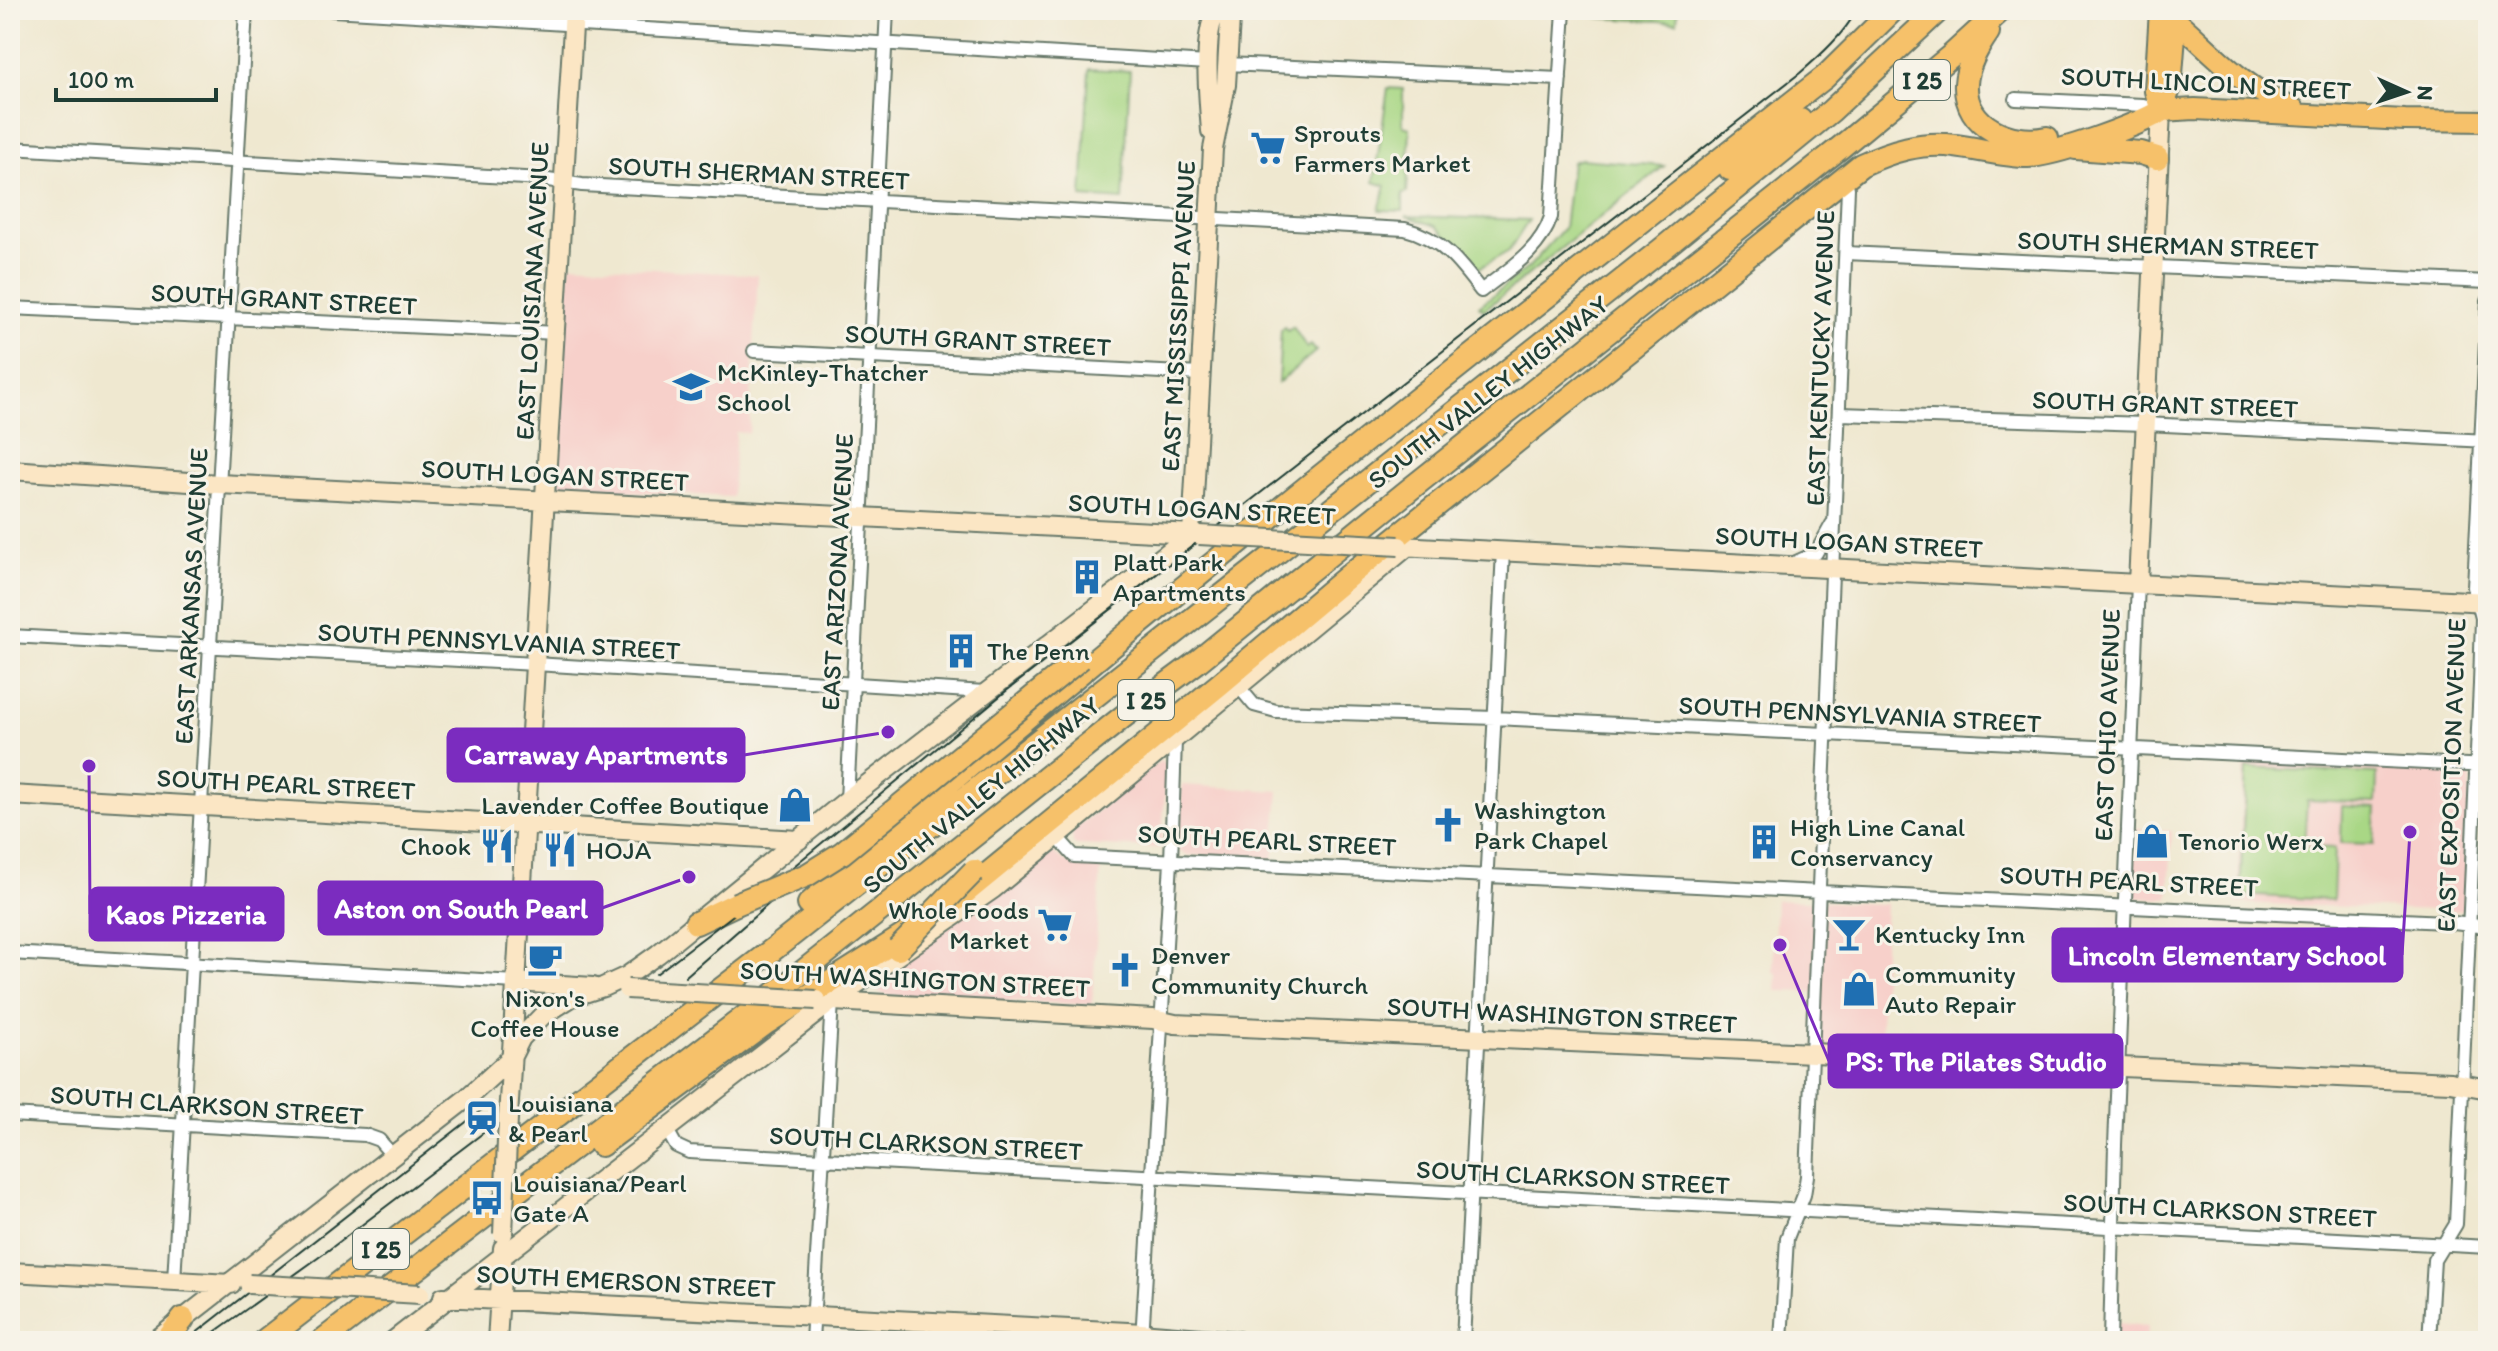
<svg xmlns="http://www.w3.org/2000/svg" width="2498" height="1351" font-family="Itim,sans-serif">
	<rect width="100%" height="100%" fill="#f7f3e8"/>
	<filter id="ink" filterUnits="userSpaceOnUse"><feTurbulence type="fractalNoise" baseFrequency=".0125" numOctaves="2"/><feDisplacementMap in="SourceGraphic" scale="16" xChannelSelector="R" yChannelSelector="G"/><feConvolveMatrix kernelMatrix="1 2 1 2 8 2 1 2 1" color-interpolation-filters="sRGB"/></filter>
	<filter id="wash" filterUnits="userSpaceOnUse"><feTurbulence type="fractalNoise" baseFrequency=".006" numOctaves="4" result="noise"/><feDisplacementMap in="SourceGraphic" scale="32" xChannelSelector="R" yChannelSelector="G"/><feGaussianBlur stdDeviation="1.8" result="paint"/><feColorMatrix in="noise" values="0 0 0 0 0 0 0 0 0 0 0 0 0 0 0 0 0 1.4 0 .05"/><feComposite in="paint" operator="in"/></filter>
	<g filter="url(#wash)">
		<rect width="100%" height="100%" fill="#efe8d0"/>
		<path fill="#f7d0ca" d="M 570,264 L 758,275 L 749,433 L 736,432 L 732,497 L 557,487 Z
			M 2244,759 L 2468,770 L 2471,774 L 2463,911 L 2237,903 Z
			M 1160,761 L 1166,764 L 1167,768 L 1161,848 L 1077,845 L 1073,843 L 1072,831 Z
			M 1182,785 L 1279,791 L 1273,860 L 1187,855 L 1181,852 L 1178,849 Z
			M 2136,829 L 2172,831 L 2169,899 L 2138,898 L 2133,894 Z
			M 1054,853 L 1068,863 L 1101,867 L 1092,1005 L 885,995 L 873,988 L 872,982 L 1047,854 Z
			M 1776,900 L 1886,904 L 1880,1048 L 1826,1046 L 1820,1043 L 1821,992 L 1776,991 L 1777,973 L 1773,972 Z
			M 2118,1323 L 2148,1326 L 2147,1341 L 2117,1341 Z"/>
		<path fill="#a9d785" stroke="#648a5c" stroke-width="2" d="M 1589,10 L 1678,10 L 1677,22 L 1602,18 L 1594,16 Z
			M 1089,69 L 1130,71 L 1123,200 L 1082,197 Z
			M 1388,88 L 1403,89 L 1403,126 L 1410,128 L 1407,193 L 1403,194 L 1403,211 L 1379,210 L 1386,186 L 1374,182 Z
			M 1580,159 L 1664,166 L 1484,310 L 1479,306 L 1529,267 L 1564,228 L 1572,162 Z
			M 1406,216 L 1529,220 L 1509,251 L 1479,268 L 1436,226 Z
			M 1284,327 L 1288,331 L 1293,327 L 1307,348 L 1311,345 L 1316,351 L 1278,383 L 1281,330 Z
			M 2246,768 L 2377,774 L 2376,803 L 2307,800 L 2304,847 L 2335,848 L 2333,900 L 2240,895 Z
			M 2342,806 L 2376,808 L 2374,844 L 2341,843 Z"/>
	</g>
	<g filter="url(#ink)">
		<g fill="none" stroke-linecap="round" stroke-linejoin="round">
			<g stroke="#68796b" stroke-width="16">
				<path id="street" d="M 333,10 L 1208,63
					M 1227,64 L 1560,79
					M 2016,99 L 2143,105 L 2161,111
					M 10,148 L 541,179 L 582,185 L 1405,229 C 1441,238 1460,263 1481,291 C 1509,269 1540,251 1551,217 L 1564,10
					M 1846,253 L 2488,282
					M 10,308 L 557,333
					M 754,351 L 1200,374
					M 1840,414 L 2145,424 L 2488,441
					M 1794,563 L 1816,553 L 1832,524
					M 10,636 L 535,664 L 985,692
					M 1239,687 L 1254,705 L 1276,711 L 1495,718 L 2488,766
					M 847,800 L 887,10
					M 1057,837 L 1074,856 L 2445,922 L 2488,927
					M 10,953 L 516,982
					M 10,1115 L 365,1135 L 379,1140 L 393,1156
					M 667,1130 L 676,1146 L 689,1152 L 2488,1247
					M 174,1281 L 246,10
					M 1142,1339 L 1171,862 L 1175,740
					M 812,1341 L 832,1001
					M 1463,1341 L 1503,551
					M 1781,1341 L 1787,1238 L 1804,1195 L 1807,1176 L 1848,188
					M 2110,1341 L 2115,1145 L 2138,583
					M 2429,1341 L 2434,1260 L 2456,1224 L 2480,684 L 2482,618 L 2474,587 L 2488,301"/>
			</g>
			<g stroke="#68796b" stroke-width="22">
				<path id="secondary" d="M 1211,131 C 1209,104 1201,29 1218,10
					M 10,470 L 219,484 L 1193,534
					M 1192,534 L 1213,149 L 1226,85 L 1230,19 L 1224,10
					M 1399,546 L 2488,602
					M 2138,583 L 2161,111
					M 10,795 L 799,840
					M 516,982 L 593,987
					M 816,1000 L 1153,1019 L 1175,1024 L 2450,1082 L 2488,1089
					M 508,1118 L 574,10
					M 10,1272 L 231,1284
					M 443,1297 L 1128,1332 L 1238,1341
					M 155,1341 L 467,1098 L 511,1058 L 521,1038 L 542,1016 L 572,997 L 603,987 L 627,976 L 658,954 L 847,800 L 1192,534
					M 393,1341 L 832,1001 L 993,889 L 1408,546
					M 497,1341 L 503,1248"/>
			</g>
			<g stroke="#68796b" stroke-width="24">
				<path id="primary" d="M 2160,10 L 2155,91 L 2161,111
					M 2164,10 C 2212,49 2235,84 2294,109
					M 2161,111 L 2195,109 L 2405,120 L 2488,121
					M 2161,111 L 2171,87 L 2177,10"/>
			</g>
			<g stroke="#68796b" stroke-width="26">
				<path id="highway" d="M 1988,32 C 1977,48 1967,65 1966,84 C 1964,127 2012,146 2047,138
					M 2076,148 L 2141,153 L 2157,158
					M 1730,169 L 1800,120
					M 956,900 L 1220,684 L 1352,573 L 1861,165 C 1891,151 1922,141 1955,146 C 1980,149 2003,156 2028,156 C 2056,155 2136,126 2161,111
					M 809,904 C 1137,616 1482,347 1825,77 L 1893,10
					M 696,923 L 736,904
					M 601,1145 L 766,1023 L 911,931
					M 166,1341 L 183,1319
					M 264,1341 L 784,941 L 1661,250 L 1831,111 L 1939,10
					M 322,1341 L 790,982 L 1124,716 L 1197,662 L 1409,490 L 1841,147 L 1952,55 L 2001,10"/>
			</g>
			<use href="#street" stroke="#fff" stroke-width="12"/>
			<use href="#secondary" stroke="#fbe6c4" stroke-width="18"/>
			<use href="#primary" stroke="#f6c16b" stroke-width="20"/>
			<use href="#highway" stroke="#f6c16b" stroke-width="22"/>
			<path stroke="#1f3d34" stroke-width="2" d="M 656,974 L 749,903 L 1005,692 L 1800,73 C 1822,54 1843,35 1857,10
				M 685,977 L 836,845
				M 209,1336 L 322,1255 L 487,1130
				M 186,1341 L 488,1105"/>
			<g stroke="#68796b" stroke-width="22" stroke-linecap="butt">
				<path id="secondary-bridge" d="M 1199,535 L 1399,546
					M 627,989 L 816,1000
					M 503,1234 L 508,1118
					M 249,1284 L 420,1294"/>
			</g>
			<g stroke="#68796b" stroke-width="26" stroke-linecap="butt">
				<path id="highway-bridge" d="M 736,904 L 807,875 L 842,853 L 1081,658
					M 898,949 L 974,871"/>
			</g>
			<use href="#secondary-bridge" stroke="#fbe6c4" stroke-width="18"/>
			<use href="#highway-bridge" stroke="#f6c16b" stroke-width="22"/>
		</g>
	</g>
	<defs>
		<g id="supermarket-bare" transform="scale(2.76)"><path d="M-6-5.5h2.5l.6 2H6L4.5 2H-2.5L-4.4-4H-6ZM-1.5 3.2a1.3 1.3 0 1 0 .1 0ZM3 3.2a1.3 1.3 0 1 0 .1 0Z" fill="#1f6fb2" stroke="#f7f3e8" stroke-width="2.5" paint-order="stroke"/></g>
		<g id="school-bare" transform="scale(2.76)"><path d="M0-5L7-2L0 1L-7-2ZM-4 1L0 2.5L4 1V4Q0 6-4 4Z" fill="#1f6fb2" stroke="#f7f3e8" stroke-width="2.5" paint-order="stroke"/></g>
		<g id="building-bare" transform="scale(2.76)"><path d="M-4-6H4V6H1V3H-1V6H-4ZM-2.5-4.3h1.7v1.8h-1.7ZM.8-4.3h1.7v1.8H.8ZM-2.5-1h1.7V.8h-1.7ZM.8-1h1.7V.8H.8Z" fill="#1f6fb2" stroke="#f7f3e8" stroke-width="2.5" paint-order="stroke"/></g>
		<g id="shop-bare" transform="scale(2.76)"><path d="M-5-2.5h2.3a2.7 3.5 0 0 1 5.4 0H5L5.5 6h-11ZM-1.5-2.5h3a1.5 2.3 0 0 0-3 0Z" fill="#1f6fb2" stroke="#f7f3e8" stroke-width="2.5" paint-order="stroke"/></g>
		<g id="church-bare" transform="scale(2.76)"><path d="M-1.2-6h2.4v3.5h3.3v2.4h-3.3V6h-2.4V-.1h-3.3v-2.4h3.3Z" fill="#1f6fb2" stroke="#f7f3e8" stroke-width="2.5" paint-order="stroke"/></g>
		<g id="restaurant-bare" transform="scale(2.76)"><path d="M-5-6h1v4h1v-4h1v4h1v-4h1v5L-1.5 .5V6h-2V.5L-5-1ZM5-6V6H3V1.5H1.5Q1.5-4 5-6Z" fill="#1f6fb2" stroke="#f7f3e8" stroke-width="2.5" paint-order="stroke"/></g>
		<g id="bar-bare" transform="scale(2.76)"><path d="M-6-5H6L.8 .8V4.5H3.5V6h-7V4.5H-.8V.8Z" fill="#1f6fb2" stroke="#f7f3e8" stroke-width="2.5" paint-order="stroke"/></g>
		<g id="cafe-bare" transform="scale(2.76)"><path d="M-5.5-4.5H6V0H3Q3 3.5 0 3.5H-2.5Q-5.5 3.5-5.5 0ZM3-3.2v2h1.7v-2ZM-6 4.5H4V6H-6Z" fill="#1f6fb2" stroke="#f7f3e8" stroke-width="2.5" paint-order="stroke"/></g>
		<g id="station-bare" transform="scale(2.76)"><path d="M-3-6H3Q5-6 5-4V2Q5 4 3 4L4.5 6H3L1.5 4h-3L-3 6H-4.5L-3 4Q-5 4-5 2V-4Q-5-6-3-6ZM-3.5-4v3h7v-3ZM-3.5 1v1.5H-2V1ZM2 1v1.5H3.5V1Z" fill="#1f6fb2" stroke="#f7f3e8" stroke-width="2.5" paint-order="stroke"/></g>
		<g id="bus-bare" transform="scale(2.76)"><path d="M-5-6H5V4H4V6H2V4H-2V6H-4V4H-5ZM-3.5-4V0h7V-4ZM-3.5 1.2v1.5H-2V1.2ZM2 1.2v1.5H3.5V1.2Z" fill="#1f6fb2" stroke="#f7f3e8" stroke-width="2.5" paint-order="stroke"/></g>
	</defs>
	<g fill-rule="evenodd">
		<use href="#supermarket-bare" x="1268" y="148"/>
		<use href="#school-bare" x="691" y="387"/>
		<use href="#building-bare" x="1087" y="577"/>
		<use href="#building-bare" x="961" y="651"/>
		<use href="#shop-bare" x="795" y="805"/>
		<use href="#church-bare" x="1448" y="825"/>
		<use href="#shop-bare" x="2152" y="841"/>
		<use href="#building-bare" x="1764" y="842"/>
		<use href="#restaurant-bare" x="497" y="846"/>
		<use href="#restaurant-bare" x="560" y="850"/>
		<use href="#supermarket-bare" x="1055" y="925"/>
		<use href="#bar-bare" x="1849" y="934"/>
		<use href="#cafe-bare" x="545" y="959"/>
		<use href="#church-bare" x="1125" y="970"/>
		<use href="#shop-bare" x="1859" y="989"/>
		<use href="#station-bare" x="482" y="1118"/>
		<use href="#bus-bare" x="487" y="1198"/>
	</g>
	<g text-anchor="middle" dominant-baseline="central" stroke-width="6" stroke-linejoin="round" paint-order="stroke">
		<g fill="#f7f3e8" stroke="#60746a" stroke-width="2">
			<rect x="1894" y="60" width="56" height="40" rx="6"/>
			<rect x="1118" y="680" width="56" height="40" rx="6"/>
			<rect x="353" y="1229" width="56" height="40" rx="6"/>
		</g>
		<g font-size="24" font-weight="bold" fill="#1f3d34">
			<text x="1922" y="80">I 25</text>
			<text x="1146" y="700">I 25</text>
			<text x="381" y="1249">I 25</text>
		</g>
		<g font-size="26" fill="#1f3d34" stroke="#f7f3e8">
			<text transform="translate(2206 83) rotate(3)">SOUTH LINCOLN STREET</text>
			<text transform="translate(759 173) rotate(3)">SOUTH SHERMAN STREET</text>
			<text transform="translate(2168 245) rotate(2)">SOUTH SHERMAN STREET</text>
			<text transform="translate(532 291) rotate(-87)">EAST LOUISIANA AVENUE</text>
			<text transform="translate(284 299) rotate(3)">SOUTH GRANT STREET</text>
			<text transform="translate(1178 316) rotate(-87)">EAST MISSISSIPPI AVENUE</text>
			<text transform="translate(978 340) rotate(3)">SOUTH GRANT STREET</text>
			<text transform="translate(1820 358) rotate(-88)">EAST KENTUCKY AVENUE</text>
			<text transform="translate(1488 392) rotate(-38)">SOUTH VALLEY HIGHWAY</text>
			<text transform="translate(2165 404) rotate(2)">SOUTH GRANT STREET</text>
			<text transform="translate(555 475) rotate(3)">SOUTH LOGAN STREET</text>
			<text transform="translate(1202 509) rotate(3)">SOUTH LOGAN STREET</text>
			<text transform="translate(1849 542) rotate(3)">SOUTH LOGAN STREET</text>
			<text transform="translate(837 572) rotate(-87)">EAST ARIZONA AVENUE</text>
			<text transform="translate(191 596) rotate(-87)">EAST ARKANSAS AVENUE</text>
			<text transform="translate(499 641) rotate(3)">SOUTH PENNSYLVANIA STREET</text>
			<text transform="translate(1860 714) rotate(3)">SOUTH PENNSYLVANIA STREET</text>
			<text transform="translate(2107 725) rotate(-88)">EAST OHIO AVENUE</text>
			<text transform="translate(2451 775) rotate(-88)">EAST EXPOSITION AVENUE</text>
			<text transform="translate(286 784) rotate(3)">SOUTH PEARL STREET</text>
			<text transform="translate(981 795) rotate(-39)">SOUTH VALLEY HIGHWAY</text>
			<text transform="translate(1267 840) rotate(3)">SOUTH PEARL STREET</text>
			<text transform="translate(2129 881) rotate(3)">SOUTH PEARL STREET</text>
			<text transform="translate(915 979) rotate(3)">SOUTH WASHINGTON STREET</text>
			<text transform="translate(1562 1015) rotate(3)">SOUTH WASHINGTON STREET</text>
			<text transform="translate(207 1105) rotate(4)">SOUTH CLARKSON STREET</text>
			<text transform="translate(926 1143) rotate(3)">SOUTH CLARKSON STREET</text>
			<text transform="translate(1573 1177) rotate(3)">SOUTH CLARKSON STREET</text>
			<text transform="translate(2220 1210) rotate(3)">SOUTH CLARKSON STREET</text>
			<text transform="translate(626 1281) rotate(3)">SOUTH EMERSON STREET</text>
		</g>
		<g font-size="26" fill="#1f3d34" stroke="#f7f3e8" text-anchor="start">
			<text x="1294" y="133">Sprouts<tspan x="1294" dy="30">Farmers Market</tspan></text>
			<text x="717" y="372">McKinley-Thatcher<tspan x="717" dy="30">School</tspan></text>
			<text x="1113" y="562">Platt Park<tspan x="1113" dy="30">Apartments</tspan></text>
			<text x="987" y="651">The Penn</text>
			<text x="769" y="805" text-anchor="end">Lavender Coffee Boutique</text>
			<text x="1474" y="810">Washington<tspan x="1474" dy="30">Park Chapel</tspan></text>
			<text x="1790" y="827">High Line Canal<tspan x="1790" dy="30">Conservancy</tspan></text>
			<text x="2178" y="841">Tenorio Werx</text>
			<text x="471" y="846" text-anchor="end">Chook</text>
			<text x="586" y="850">HOJA</text>
			<text x="1029" y="910" text-anchor="end">Whole Foods<tspan x="1029" dy="30">Market</tspan></text>
			<text x="1875" y="934">Kentucky Inn</text>
			<text x="1151" y="955">Denver<tspan x="1151" dy="30">Community Church</tspan></text>
			<text x="1885" y="974">Community<tspan x="1885" dy="30">Auto Repair</tspan></text>
			<text x="545" y="998" text-anchor="middle">Nixon's<tspan x="545" dy="30">Coffee House</tspan></text>
			<text x="508" y="1103">Louisiana<tspan x="508" dy="30">&amp; Pearl</tspan></text>
			<text x="513" y="1183">Louisiana/Pearl<tspan x="513" dy="30">Gate A</tspan></text>
		</g>
	</g>
	<path fill="none" stroke="#7b2cbf" stroke-width="3" d="M888 732L744 755M689 877L602 908M89 766L90 914M2410 832L2402 955M1780 945L1829 1061"/>
	<g fill="#7b2cbf" stroke="#f7f3e8" stroke-width="3">
		<circle cx="888" cy="732" r="8"/>
		<circle cx="689" cy="877" r="8"/>
		<circle cx="89" cy="766" r="8"/>
		<circle cx="2410" cy="832" r="8"/>
		<circle cx="1780" cy="945" r="8"/>
	</g>
	<g fill="#7b2cbf" stroke="#7b2cbf" stroke-width="3">
		<rect x="448" y="729" width="296" height="52" rx="8"/>
		<rect x="319" y="882" width="283" height="52" rx="8"/>
		<rect x="90" y="888" width="193" height="52" rx="8"/>
		<rect x="2053" y="929" width="349" height="52" rx="8"/>
		<rect x="1829" y="1035" width="293" height="52" rx="8"/>
	</g>
	<g font-size="28" text-anchor="middle" font-weight="bold" fill="#fff">
		<text x="596" y="764">Carraway Apartments</text>
		<text x="461" y="918">Aston on South Pearl</text>
		<text x="186" y="924">Kaos Pizzeria</text>
		<text x="2227" y="965">Lincoln Elementary School</text>
		<text x="1976" y="1071">PS: The Pilates Studio</text>
	</g>
	<rect width="2498" height="1351" fill="none" stroke="#f7f3e8" stroke-width="40"/>
	<g transform="translate(2406 92) rotate(93)" stroke="#f7f3e8" stroke-width="6" paint-order="stroke">
	<path d="M0-6L14 30L0 20L-14 30Z" fill="#1f3d34"/>
	<text y="-12" font-size="22" font-weight="bold" text-anchor="middle" fill="#1f3d34">N</text>
	</g>
	<path d="M56 88v12h160v-12" fill="none" stroke="#1f3d34" stroke-width="4"/>
	<text x="68" y="88" font-size="24" fill="#1f3d34" stroke="#f7f3e8" stroke-width="6" paint-order="stroke">100 m</text>
</svg>
